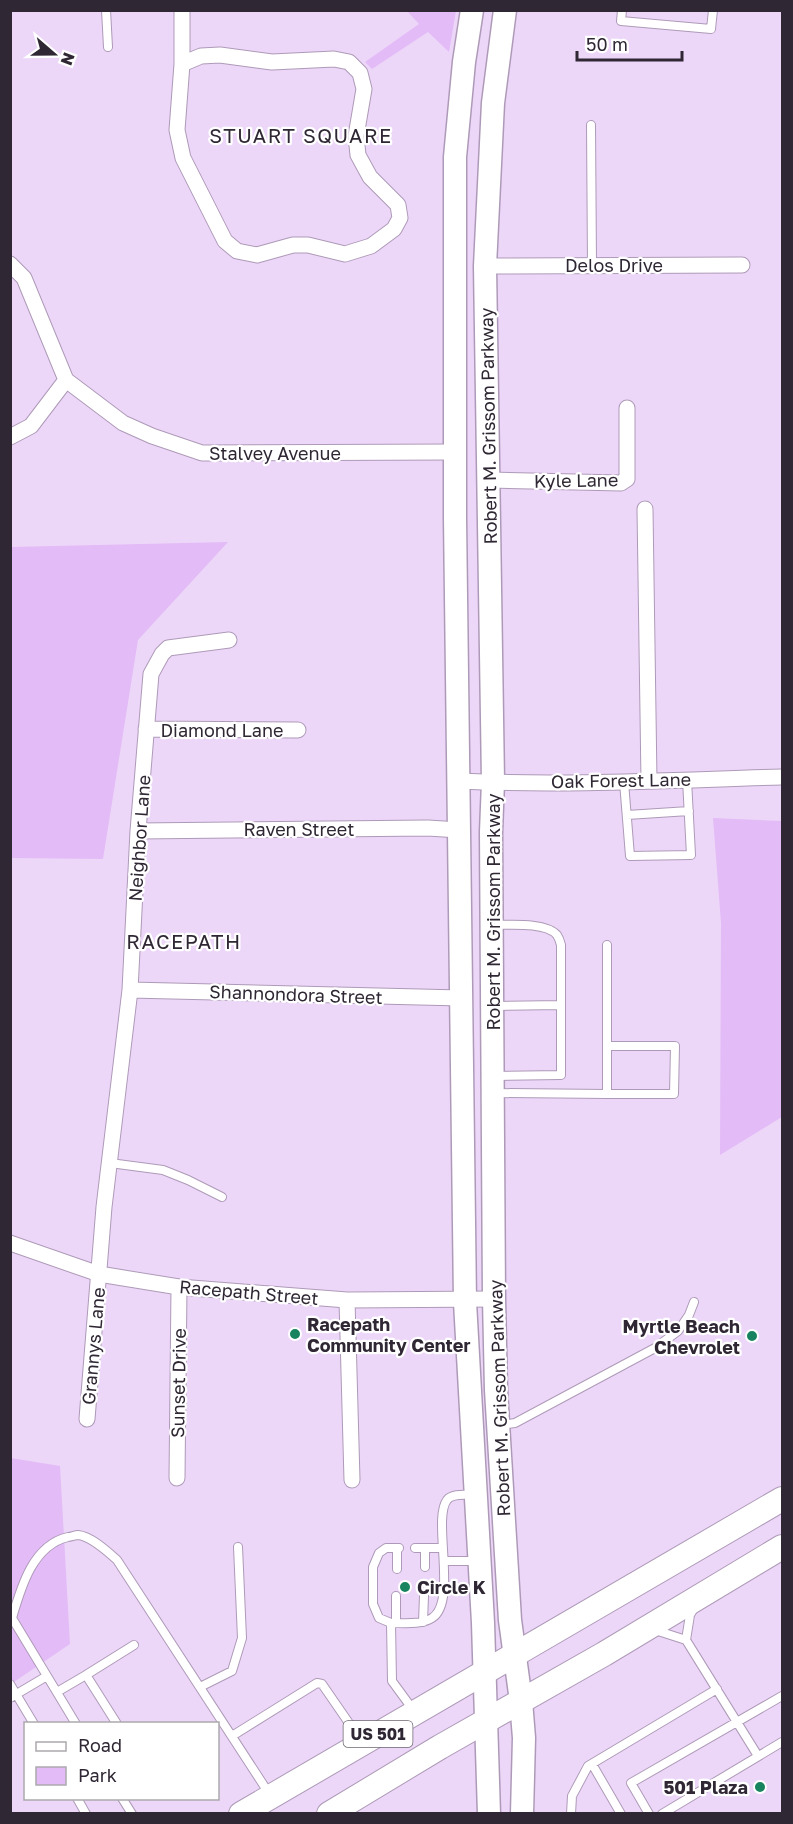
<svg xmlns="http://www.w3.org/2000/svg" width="793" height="1824" font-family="'Golos Text',sans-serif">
	<rect width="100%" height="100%" fill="#edd7f8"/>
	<path fill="#e3bbf7" d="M 407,11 L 456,11 L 449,52 L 428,32 L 372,69 L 365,62 L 419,24 Z
		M 228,542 L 138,640 L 103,859 L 11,858 L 11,547 Z
		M 713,818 L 782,821 L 782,1117 L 720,1155 L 721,923 Z
		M 11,1458 L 60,1466 L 70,1644 L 11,1684 Z"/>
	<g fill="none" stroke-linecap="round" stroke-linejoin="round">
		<g stroke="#ae9ab8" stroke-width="10">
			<path id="lane" d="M 106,10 L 108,47
				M 622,10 L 621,21 L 711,29 L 713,10
				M 591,125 L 592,265
				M 624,782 L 630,856 L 691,855 L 687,780
				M 627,815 L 689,811
				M 495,1006 L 560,1005
				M 494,1076 L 561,1075 L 561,945 C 560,941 559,938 557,935 C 546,922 510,925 494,925
				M 494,1093 L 607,1094 L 607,945
				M 607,1094 L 674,1094 L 675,1046 L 608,1046
				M 110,1163 L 163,1170 L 188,1180 L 222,1197
				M 500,1425 L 515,1423 L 655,1348 L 678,1331 L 689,1315 L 694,1302
				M 397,1548 L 397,1569
				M 415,1548 L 443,1548
				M 444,1561 L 478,1561
				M 425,1567 L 425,1548
				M 423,1622 L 424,1596
				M 391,1623 L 379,1618 L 373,1604 L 373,1567 L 379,1553 L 386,1548 L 399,1548
				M 396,1623 L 396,1596
				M 655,1630 L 686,1640 L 758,1756
				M 686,1640 L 690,1615 L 693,1610
				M 86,1675 L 134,1645
				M 10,1684 L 34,1724
				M 200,1687 L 232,1671 L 242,1638 L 238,1547
				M 57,1692 L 86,1675 L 117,1724
				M 10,1698 L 47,1676
				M 414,1711 L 392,1681 L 391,1623 C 404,1623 421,1625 432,1618 C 458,1602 432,1519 447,1500 C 452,1493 465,1495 473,1495
				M 76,1724 L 12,1618 C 21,1587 33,1545 68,1537 C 71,1537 75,1535 78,1535 C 91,1536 108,1552 117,1560 L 270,1795
				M 232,1736 L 317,1683 L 322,1684 L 362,1742
				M 592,1764 L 621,1814
				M 77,1798 L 86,1814
				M 122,1798 L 132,1814
				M 571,1814 L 572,1796 L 588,1766 L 717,1689
				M 649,1814 L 631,1783 L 782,1696
				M 662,1814 L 782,1742"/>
		</g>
		<g stroke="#ae9ab8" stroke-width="17">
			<path id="street" d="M 182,64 L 201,56 L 220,55 L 272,62 L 334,59 L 349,62 L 360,73 L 364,89 L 356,136 L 358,155 L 370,177 L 398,205 L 400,218 L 394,229 L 371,246 L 345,254 L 308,245 L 293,245 L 257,255 L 237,251 L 225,241 L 183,158 L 177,130 L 182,64 L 182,10
				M 10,264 L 24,278 L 66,380 L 123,423 L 152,436 L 202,453 L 455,452
				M 485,266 L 742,265
				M 10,437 L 31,426 L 66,380
				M 490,480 L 621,483 L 627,479 L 627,408
				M 645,509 L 649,781
				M 146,729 L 298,730
				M 459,781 C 566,786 675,780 782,777
				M 138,831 L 428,828 L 459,830
				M 130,990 L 461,998
				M 10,1243 L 99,1274 L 179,1287 L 347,1300 L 494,1299
				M 347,1300 L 352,1480
				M 87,1419 L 104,1207 L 130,990 L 138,831 L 151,674 L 162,654 L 168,648 L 229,640
				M 177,1478 L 179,1287"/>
		</g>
		<g stroke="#ae9ab8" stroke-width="25">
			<path id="secondary" d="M 472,10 L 464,62 L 455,157 L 455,518 L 465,1302 L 483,1623 L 489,1814
				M 505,10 L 493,103 L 485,266 L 493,782 L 491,832 L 494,1299 L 496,1390 L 510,1620 L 521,1701 L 524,1738 L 522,1814"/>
		</g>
		<g stroke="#ae9ab8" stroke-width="26">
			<path id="primary" d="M 241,1814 L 782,1499
				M 329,1814 L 440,1747 L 604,1654 L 782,1547"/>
		</g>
		<use href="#lane" stroke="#fff" stroke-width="8"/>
		<use href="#street" stroke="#fff" stroke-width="15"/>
		<use href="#secondary" stroke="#fff" stroke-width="22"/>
		<use href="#primary" stroke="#fff" stroke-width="24"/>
	</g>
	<g fill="#18835f" stroke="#fff" stroke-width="2">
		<circle cx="295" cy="1334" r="6"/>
		<circle cx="752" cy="1336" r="6"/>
		<circle cx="405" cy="1587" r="6"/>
		<circle cx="760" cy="1787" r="6"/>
	</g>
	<g text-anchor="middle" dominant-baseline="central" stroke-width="4.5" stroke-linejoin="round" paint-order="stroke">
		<rect fill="#fff" stroke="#6d6870" stroke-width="1.5" x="343.5" y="1721" width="69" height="26" rx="4.5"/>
		<g font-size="16" font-weight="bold" fill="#2f2733">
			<text x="378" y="1734">US 501</text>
		</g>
		<g font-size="18" fill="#2f2733" stroke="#fff">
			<text x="614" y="265">Delos Drive</text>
			<text transform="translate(488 426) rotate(-91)">Robert M. Grissom Parkway</text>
			<text x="275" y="453">Stalvey Avenue</text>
			<text transform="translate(576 480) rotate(-1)">Kyle Lane</text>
			<text x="222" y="730">Diamond Lane</text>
			<text transform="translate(621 780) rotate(-1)">Oak Forest Lane</text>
			<text x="299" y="829">Raven Street</text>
			<text transform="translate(139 838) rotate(-86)">Neighbor Lane</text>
			<text transform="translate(493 912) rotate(-90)">Robert M. Grissom Parkway</text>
			<text transform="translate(296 994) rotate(2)">Shannondora Street</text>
			<text transform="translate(249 1292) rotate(5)">Racepath Street</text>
			<text transform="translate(93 1346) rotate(-85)">Grannys Lane</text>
			<text transform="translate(178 1383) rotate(-89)">Sunset Drive</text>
			<text transform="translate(499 1398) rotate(-92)">Robert M. Grissom Parkway</text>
		</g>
		<g font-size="18" font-weight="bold" fill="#2f2733" stroke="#fff" text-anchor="start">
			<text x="307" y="1324">Racepath<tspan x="307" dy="21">Community Center</tspan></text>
			<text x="740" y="1326" text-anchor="end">Myrtle Beach<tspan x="740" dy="21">Chevrolet</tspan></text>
			<text x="417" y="1587">Circle K</text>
			<text x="748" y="1787" text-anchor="end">501 Plaza</text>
		</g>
		<g font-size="20" letter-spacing="1.5" fill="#2f2733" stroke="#fff">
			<text x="301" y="135">STUART SQUARE</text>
			<text x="184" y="941">RACEPATH</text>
		</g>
	</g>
	<rect width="793" height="1824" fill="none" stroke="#2f2733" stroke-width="24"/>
	<rect x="24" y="1722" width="195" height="78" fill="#ffffff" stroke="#aca9ad" stroke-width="1.5"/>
	<rect x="36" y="1742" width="30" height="9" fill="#ffffff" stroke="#aca9ad" stroke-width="1.5"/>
	<text x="78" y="1752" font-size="18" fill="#2f2733">Road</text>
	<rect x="36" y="1767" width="30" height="18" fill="#e3bbf7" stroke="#aca9ad" stroke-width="1.5"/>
	<text x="78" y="1782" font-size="18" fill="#2f2733">Park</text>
	<g transform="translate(54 54) rotate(110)" stroke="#ffffff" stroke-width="4.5" paint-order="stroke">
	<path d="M0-4.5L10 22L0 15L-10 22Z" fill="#2f2733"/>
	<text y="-9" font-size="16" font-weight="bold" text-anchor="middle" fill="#2f2733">N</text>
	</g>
	<path d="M577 51v9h105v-9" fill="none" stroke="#2f2733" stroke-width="3"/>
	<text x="586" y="51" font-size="18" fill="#2f2733" stroke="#ffffff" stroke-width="4.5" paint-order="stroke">50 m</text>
</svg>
